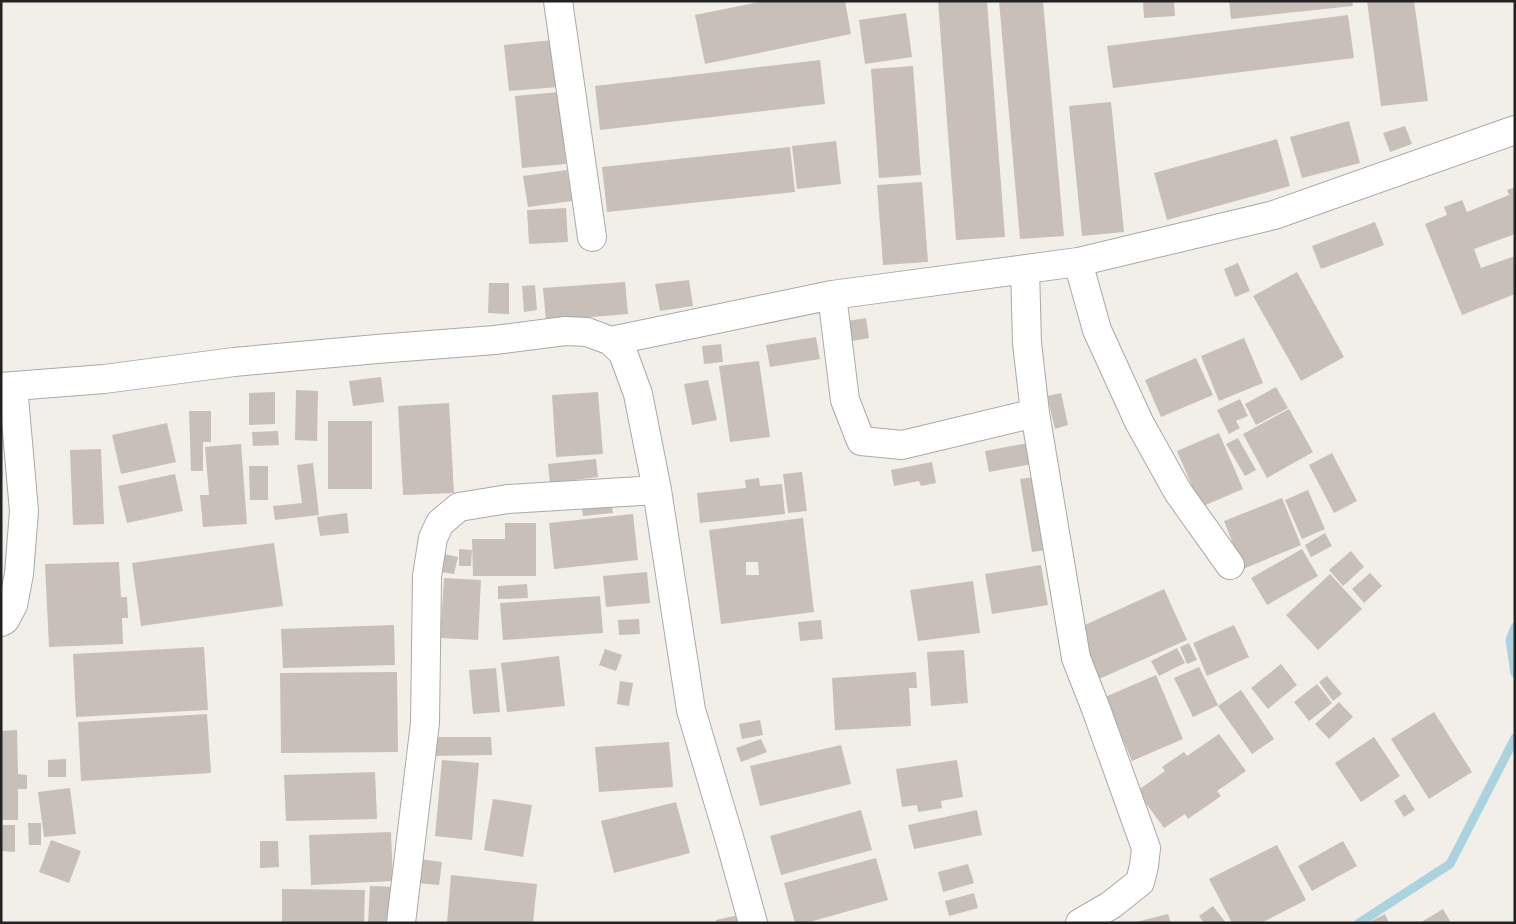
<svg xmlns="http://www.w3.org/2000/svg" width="1516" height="924" font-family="Signika,sans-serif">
	<rect width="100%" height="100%" fill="#f2efe9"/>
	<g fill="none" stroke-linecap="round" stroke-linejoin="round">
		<path stroke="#aad3df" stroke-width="9" d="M 1515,627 L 1510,640 L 1515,673
			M 1359,923 L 1450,864 L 1515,738"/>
	</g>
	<path fill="#c7bfb8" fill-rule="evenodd" d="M 764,1 L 845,1 L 851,34 L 705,64 L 695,15 Z
		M 938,1 L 987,1 L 1005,237 L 956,240 Z
		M 999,1 L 1043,1 L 1064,236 L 1020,239 Z
		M 1143,1 L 1174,1 L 1175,16 L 1144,18 Z
		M 1229,1 L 1352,1 L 1353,6 L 1231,19 Z
		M 1367,1 L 1414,1 L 1428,101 L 1381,106 Z
		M 906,13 L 912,57 L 865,64 L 859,20 Z
		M 1348,15 L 1354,58 L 1113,88 L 1107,46 Z
		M 553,40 L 558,87 L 509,91 L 504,45 Z
		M 820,60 L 825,104 L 600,130 L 595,86 Z
		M 913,66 L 921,175 L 879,178 L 871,69 Z
		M 559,92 L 566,164 L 522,168 L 515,96 Z
		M 1111,102 L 1124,232 L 1082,236 L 1069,106 Z
		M 1349,121 L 1360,163 L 1302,178 L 1290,137 Z
		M 1405,126 L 1412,144 L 1390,152 L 1383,133 Z
		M 1277,139 L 1290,186 L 1167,220 L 1154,173 Z
		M 836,141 L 841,184 L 797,189 L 792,146 Z
		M 790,147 L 795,192 L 607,212 L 602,167 Z
		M 567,170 L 572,201 L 528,207 L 523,176 Z
		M 922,182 L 928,262 L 883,265 L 877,185 Z
		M 1515,187 L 1515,234 L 1474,249 L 1481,268 L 1515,256 L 1515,294 L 1462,315 L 1425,224 L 1447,215 L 1444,207 L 1462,200 L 1467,212 L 1509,195 L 1507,190 Z
		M 566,208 L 568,242 L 529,244 L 527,210 Z
		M 1375,222 L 1384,245 L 1321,269 L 1312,246 Z
		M 1238,263 L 1250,291 L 1235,297 L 1224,269 Z
		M 1297,272 L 1344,357 L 1301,381 L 1253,296 Z
		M 689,280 L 693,306 L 660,311 L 655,284 Z
		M 625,282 L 628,314 L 546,321 L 543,288 Z
		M 489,283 L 509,283 L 509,314 L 488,313 Z
		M 535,285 L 537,310 L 524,312 L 522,286 Z
		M 866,318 L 869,338 L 846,342 L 841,322 Z
		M 816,337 L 820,359 L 770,367 L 766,345 Z
		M 1244,338 L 1263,383 L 1219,401 L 1201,356 Z
		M 721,344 L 723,362 L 704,364 L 702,346 Z
		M 1196,358 L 1213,395 L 1161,417 L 1145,380 Z
		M 759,361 L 770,437 L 730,442 L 719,366 Z
		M 381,377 L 384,402 L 353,406 L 349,381 Z
		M 708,380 L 717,420 L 692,425 L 684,384 Z
		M 1276,387 L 1288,408 L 1256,425 L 1245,404 Z
		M 296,390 L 318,391 L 317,441 L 295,440 Z
		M 275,392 L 275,424 L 249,425 L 249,393 Z
		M 598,392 L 603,454 L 556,457 L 552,395 Z
		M 1061,393 L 1068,425 L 1055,429 L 1047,396 Z
		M 1240,399 L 1248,416 L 1236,421 L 1240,428 L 1229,434 L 1217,410 Z
		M 449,403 L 454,493 L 403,495 L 398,406 Z
		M 1289,409 L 1313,452 L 1267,478 L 1243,434 Z
		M 189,411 L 211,411 L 211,442 L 203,442 L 203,471 L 191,471 Z
		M 328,421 L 372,421 L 372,489 L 328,489 Z
		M 167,423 L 176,462 L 121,474 L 112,435 Z
		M 278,431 L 279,445 L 253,446 L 252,432 Z
		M 1219,433 L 1243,489 L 1201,507 L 1177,451 Z
		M 1238,438 L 1256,470 L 1245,476 L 1226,444 Z
		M 1033,442 L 1037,463 L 989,472 L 985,451 Z
		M 241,444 L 247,524 L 203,527 L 200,495 L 209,495 L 205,447 Z
		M 101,449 L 104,524 L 73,525 L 70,450 Z
		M 1332,453 L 1357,501 L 1334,513 L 1309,465 Z
		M 596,459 L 598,477 L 550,483 L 548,464 Z
		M 932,462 L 936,483 L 921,486 L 919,481 L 894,486 L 891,470 Z
		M 313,463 L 319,515 L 275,520 L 273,506 L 302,503 L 297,465 Z
		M 249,466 L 268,466 L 268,500 L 250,500 Z
		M 802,472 L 807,511 L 788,513 L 783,474 Z
		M 175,474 L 183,511 L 127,523 L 118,486 Z
		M 1035,477 L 1046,550 L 1032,552 L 1020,479 Z
		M 759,478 L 760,486 L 782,484 L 785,514 L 700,523 L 697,493 L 746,488 L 745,480 Z
		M 1308,490 L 1325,529 L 1302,539 L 1285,500 Z
		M 611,498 L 613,513 L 583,516 L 581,501 Z
		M 1282,498 L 1301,545 L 1243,569 L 1224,521 Z
		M 347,513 L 349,533 L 320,536 L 317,517 Z
		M 633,514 L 638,560 L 554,569 L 549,523 Z
		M 803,518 L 814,612 L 721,624 L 709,530 ZM 746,562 L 758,562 L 759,575 L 746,575 Z
		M 505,523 L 536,523 L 536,576 L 473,576 L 472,539 L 505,539 Z
		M 1325,533 L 1332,546 L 1311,557 L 1305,545 Z
		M 274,543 L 283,606 L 141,626 L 132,563 Z
		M 459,549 L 472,550 L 471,566 L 459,566 Z
		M 1302,549 L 1318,576 L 1267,605 L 1251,578 Z
		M 1351,551 L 1364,567 L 1343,586 L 1329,570 Z
		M 444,554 L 458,557 L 454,574 L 441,572 Z
		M 119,562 L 121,597 L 127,597 L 128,618 L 122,618 L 123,644 L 49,647 L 45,564 Z
		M 1041,565 L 1048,605 L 992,614 L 985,574 Z
		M 647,572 L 650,603 L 606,607 L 603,576 Z
		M 1370,573 L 1382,586 L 1364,603 L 1352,589 Z
		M 1330,574 L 1362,609 L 1318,650 L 1286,615 Z
		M 444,578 L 481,580 L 478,640 L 440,638 Z
		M 973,581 L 980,633 L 918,641 L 910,590 Z
		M 527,584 L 528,598 L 498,599 L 498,586 Z
		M 1164,589 L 1187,640 L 1099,679 L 1076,629 Z
		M 600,596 L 603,633 L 503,640 L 500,603 Z
		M 639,619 L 640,634 L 619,635 L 618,620 Z
		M 821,620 L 823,639 L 800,641 L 798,622 Z
		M 394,625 L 395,665 L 283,668 L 281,629 Z
		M 1234,625 L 1249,657 L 1207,676 L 1193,643 Z
		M 1189,643 L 1197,660 L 1187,664 L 1180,647 Z
		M 204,647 L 208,710 L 76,717 L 73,654 Z
		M 1177,648 L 1185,663 L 1159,676 L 1151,661 Z
		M 605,649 L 622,655 L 616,671 L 599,665 Z
		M 964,650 L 968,703 L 931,706 L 927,652 Z
		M 559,656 L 565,706 L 507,712 L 501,663 Z
		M 1281,664 L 1297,685 L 1268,709 L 1251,688 Z
		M 1199,667 L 1218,705 L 1193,717 L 1174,678 Z
		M 496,668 L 500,712 L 473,714 L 469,670 Z
		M 397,672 L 398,752 L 281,753 L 280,673 Z
		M 916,672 L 917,688 L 909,688 L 911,726 L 835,730 L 832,678 Z
		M 1156,675 L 1183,739 L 1132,761 L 1105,697 Z
		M 1327,676 L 1342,694 L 1333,701 L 1319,682 Z
		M 620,681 L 633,683 L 629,706 L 617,704 Z
		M 1317,684 L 1332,703 L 1309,721 L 1294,702 Z
		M 1241,690 L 1274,739 L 1252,754 L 1218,706 Z
		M 1339,702 L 1353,717 L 1329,739 L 1315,724 Z
		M 1434,712 L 1472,772 L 1429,799 L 1391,739 Z
		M 207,714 L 211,773 L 81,781 L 78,722 Z
		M 760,720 L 763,735 L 742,739 L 739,724 Z
		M 17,730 L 18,774 L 27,775 L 27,789 L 18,789 L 18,820 L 1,820 L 1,731 Z
		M 1219,734 L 1246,771 L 1217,791 L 1221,796 L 1188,819 L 1185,814 L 1164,828 L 1137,791 L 1165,771 L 1162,767 L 1184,752 L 1187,756 Z
		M 429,737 L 491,737 L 492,755 L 429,756 Z
		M 1374,737 L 1400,776 L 1361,802 L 1335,763 Z
		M 761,739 L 767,752 L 741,762 L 736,748 Z
		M 669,742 L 673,787 L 599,792 L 595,747 Z
		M 841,745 L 851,784 L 760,806 L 750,766 Z
		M 66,759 L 66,777 L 48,777 L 48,760 Z
		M 442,760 L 479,763 L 472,840 L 435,836 Z
		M 957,760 L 963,797 L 941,801 L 942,808 L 918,812 L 917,805 L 902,807 L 896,769 Z
		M 375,772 L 377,819 L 286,821 L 284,775 Z
		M 70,788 L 76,834 L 44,837 L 38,792 Z
		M 1405,794 L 1415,810 L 1404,817 L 1394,801 Z
		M 493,799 L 532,805 L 523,857 L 484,850 Z
		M 676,802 L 690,853 L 614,873 L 601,821 Z
		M 861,810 L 872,850 L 781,875 L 770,836 Z
		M 977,810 L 982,835 L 914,849 L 908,825 Z
		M 28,823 L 41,823 L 41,845 L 29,845 Z
		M 1,825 L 15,825 L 15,852 L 1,851 Z
		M 391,832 L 393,881 L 311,885 L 309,835 Z
		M 51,840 L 81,851 L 69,883 L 39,872 Z
		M 260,841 L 278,841 L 279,867 L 260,868 Z
		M 1343,841 L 1357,866 L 1312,891 L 1298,866 Z
		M 1277,845 L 1306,900 L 1261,923 L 1232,923 L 1209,879 Z
		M 876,858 L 888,900 L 806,923 L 795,923 L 784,883 Z
		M 420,859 L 442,862 L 439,885 L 416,883 Z
		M 968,864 L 974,883 L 943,892 L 938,872 Z
		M 451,875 L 537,884 L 533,923 L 447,923 Z
		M 370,886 L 395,887 L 394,923 L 368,923 Z
		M 282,889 L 365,890 L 364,923 L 282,923 Z
		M 974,893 L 978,908 L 949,916 L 945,901 Z
		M 1213,906 L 1226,923 L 1204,923 L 1199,916 Z
		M 1443,909 L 1451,923 L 1420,923 Z
		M 743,914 L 745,923 L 716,923 L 716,920 Z
		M 1168,914 L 1171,923 L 1136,923 L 1136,922 Z
		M 1385,914 L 1389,923 L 1367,923 Z"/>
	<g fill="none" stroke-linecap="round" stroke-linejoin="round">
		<g stroke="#a9a9a9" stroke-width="30">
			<path id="street" d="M 558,1 L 592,237
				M 1078,262 L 1097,330 L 1139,422 L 1178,492 L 1230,565
				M 1025,269 L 1027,343 L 1035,413 L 1076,658 L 1096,709 L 1146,848 L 1144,866 L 1140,882 L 1111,905 L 1080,923
				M 832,295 L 845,400 L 861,441 L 902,445 L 1035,413
				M 611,341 L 832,295 L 1078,262 L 1274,215 L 1515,130
				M 1,387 L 104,379 L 234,362 L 377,349 L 495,340 L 565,331 L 587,332 L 611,341 L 623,353 L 638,394 L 657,490 L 691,710 L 731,844 L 753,923
				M 1,622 L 5,620 L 13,605 L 19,574 L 24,511 L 13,386
				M 401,923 L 425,723 L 427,576 L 433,538 L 440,523 L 459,507 L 508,499 L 657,490"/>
		</g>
		<use href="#street" stroke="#fff" stroke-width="28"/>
	</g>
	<rect width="1516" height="924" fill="none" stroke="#222222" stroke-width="5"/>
</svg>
